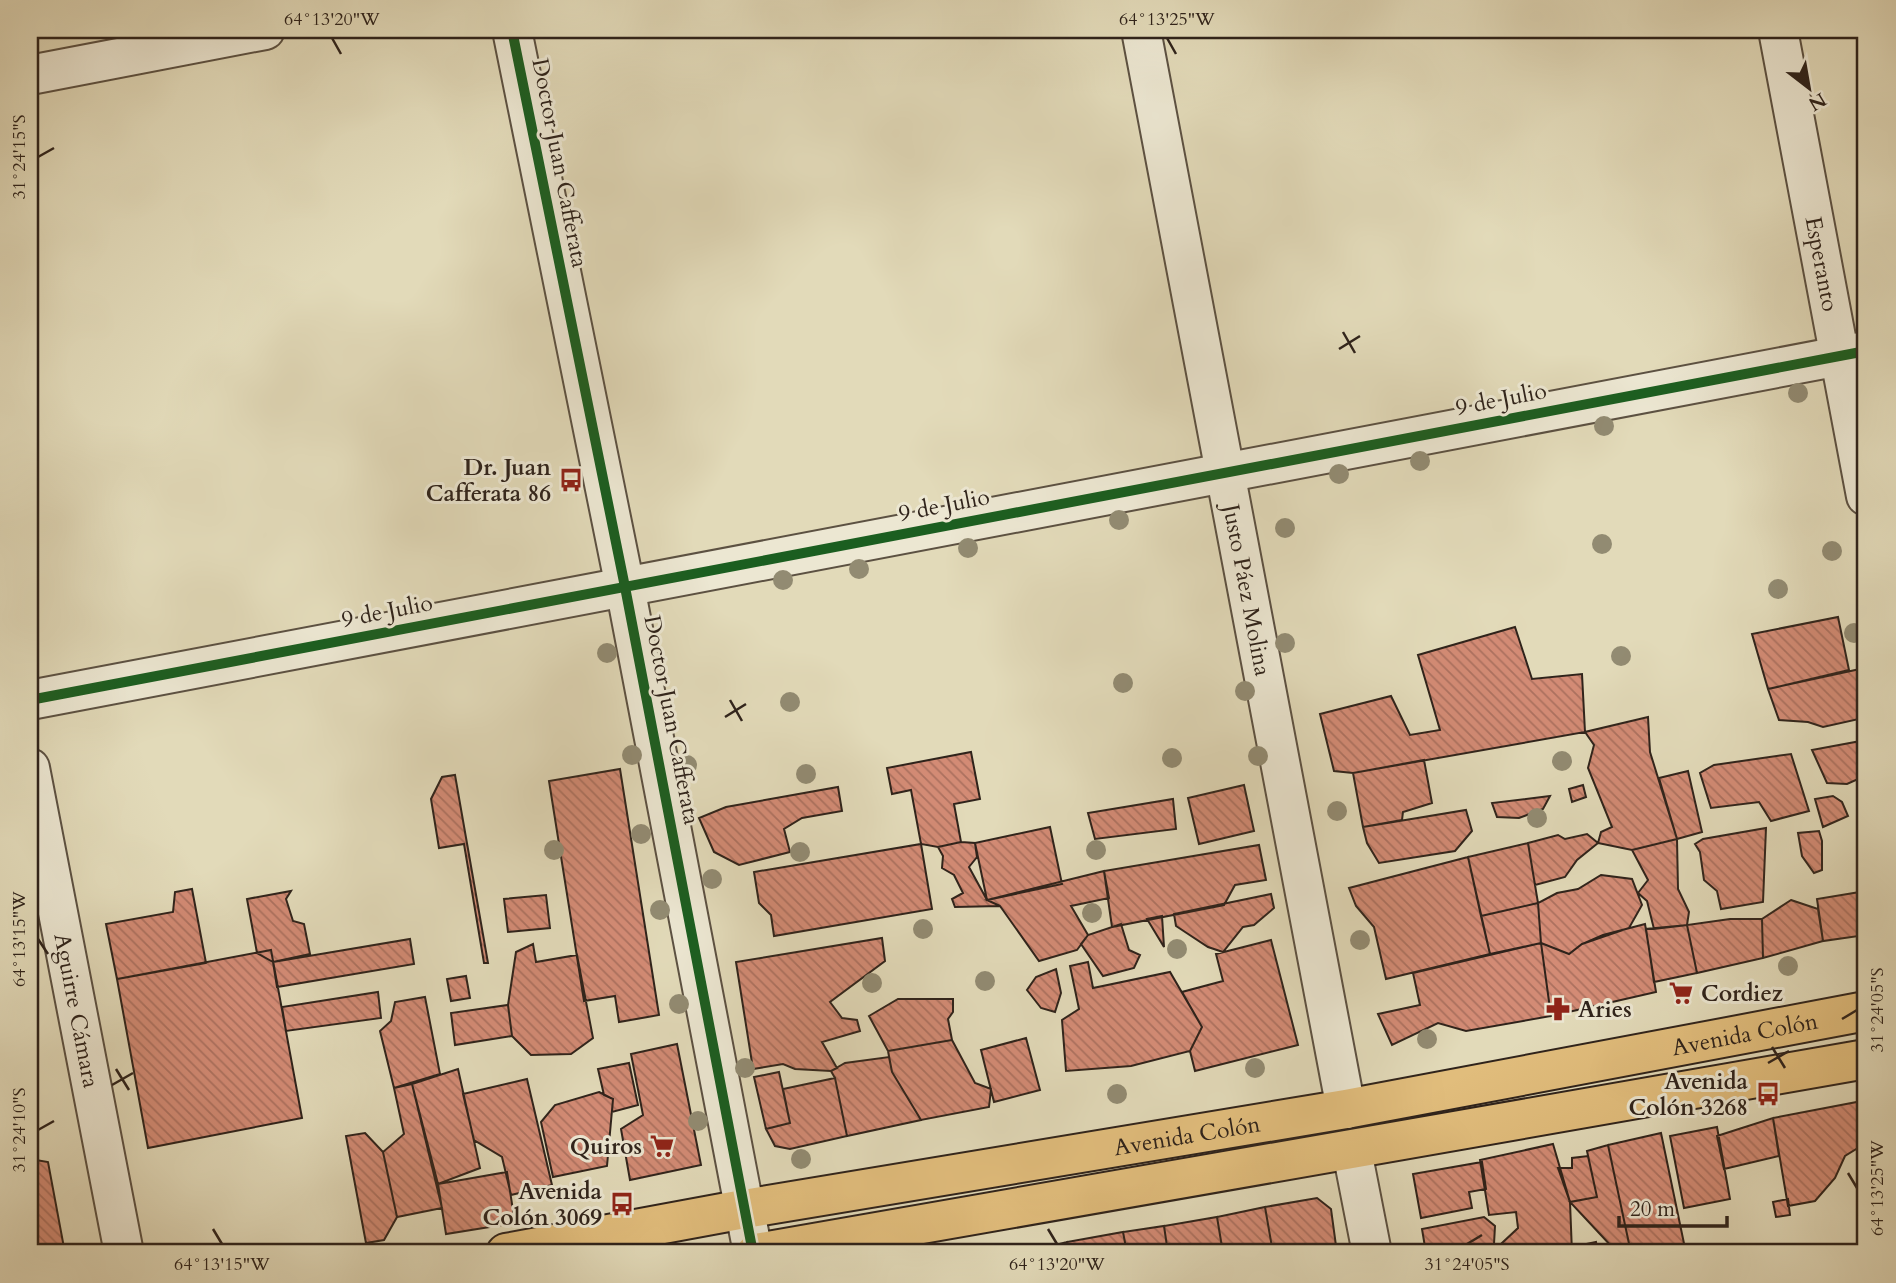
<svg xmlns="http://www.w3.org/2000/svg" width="1896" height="1283" font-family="Cardo,serif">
	<defs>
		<pattern id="building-back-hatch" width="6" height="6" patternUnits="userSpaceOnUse" patternTransform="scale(1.75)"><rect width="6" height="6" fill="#d38b75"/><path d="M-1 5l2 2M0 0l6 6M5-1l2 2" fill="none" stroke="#ac715f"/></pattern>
	</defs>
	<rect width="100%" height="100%" fill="#e2dab9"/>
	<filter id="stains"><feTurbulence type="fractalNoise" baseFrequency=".00286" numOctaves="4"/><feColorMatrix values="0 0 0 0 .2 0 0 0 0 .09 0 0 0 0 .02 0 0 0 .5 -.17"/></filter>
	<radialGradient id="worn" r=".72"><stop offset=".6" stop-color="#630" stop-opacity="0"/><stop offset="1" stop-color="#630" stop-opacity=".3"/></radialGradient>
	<path fill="url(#building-back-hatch)" stroke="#2f231b" stroke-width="2" d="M 1838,617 L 1849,670 L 1768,689 L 1752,634 Z
		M 1515,627 L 1532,679 L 1582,674 L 1585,732 L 1353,773 L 1334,771 L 1320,714 L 1391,696 L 1410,735 L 1440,730 L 1418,655 Z
		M 1860,669 L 1863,693 L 1859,719 L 1823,727 L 1808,722 L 1779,720 L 1768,689 Z
		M 1648,717 L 1650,752 L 1677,839 L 1632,850 L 1598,843 L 1601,832 L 1612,827 L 1588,768 L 1594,745 L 1585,732 Z
		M 1866,740 L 1866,754 L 1858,755 L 1865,776 L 1847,784 L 1827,783 L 1812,750 Z
		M 971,752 L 980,799 L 954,804 L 961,842 L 938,847 L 921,844 L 911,790 L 892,794 L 887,768 Z
		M 1791,754 L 1809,811 L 1771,821 L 1759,802 L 1711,808 L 1700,773 L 1714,765 Z
		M 1424,760 L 1432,803 L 1403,812 L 1402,820 L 1363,827 L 1353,773 Z
		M 620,769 L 659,1015 L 619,1022 L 615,996 L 584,1001 L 549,781 Z
		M 1688,771 L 1702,832 L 1677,839 L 1659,778 Z
		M 455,775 L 488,963 L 484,963 L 464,844 L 439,848 L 431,799 L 442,777 Z
		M 1244,785 L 1254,831 L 1199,844 L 1188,798 Z
		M 1583,785 L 1586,797 L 1572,802 L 1569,789 Z
		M 838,787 L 842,811 L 802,818 L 784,829 L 790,852 L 739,865 L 714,852 L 699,818 L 726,807 Z
		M 1550,796 L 1543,809 L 1519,818 L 1497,817 L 1492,803 Z
		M 1833,796 L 1842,802 L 1848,816 L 1823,827 L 1815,799 Z
		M 1173,799 L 1176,829 L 1095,839 L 1088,813 Z
		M 1466,810 L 1472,831 L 1455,851 L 1379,863 L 1367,843 L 1363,827 Z
		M 1050,827 L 1062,884 L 987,900 L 975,843 Z
		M 1766,828 L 1763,902 L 1721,909 L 1717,891 L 1704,880 L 1700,852 L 1695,844 L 1703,839 Z
		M 1819,831 L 1822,841 L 1822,870 L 1814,873 L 1802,856 L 1798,833 Z
		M 1587,834 L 1598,843 L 1577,860 L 1565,877 L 1535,885 L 1528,843 L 1558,835 L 1565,839 Z
		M 1677,839 L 1678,889 L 1689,912 L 1687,925 L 1654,929 L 1647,901 L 1638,893 L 1648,880 L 1632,850 Z
		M 961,842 L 975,843 L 977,857 L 969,867 L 987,900 L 1000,906 L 955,907 L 952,899 L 963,893 L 954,875 L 942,868 L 943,856 L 938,847 Z
		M 1528,843 L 1538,903 L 1481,916 L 1468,857 Z
		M 921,844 L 932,909 L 774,936 L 771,915 L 759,903 L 754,872 Z
		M 1259,845 L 1266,880 L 1235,885 L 1224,905 L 1112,927 L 1104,871 Z
		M 1468,857 L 1490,954 L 1386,979 L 1374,927 L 1356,906 L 1349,888 Z
		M 1104,871 L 1109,898 L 1071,906 L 1088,935 L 1077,950 L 1039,961 L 1000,906 L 987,900 Z
		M 1601,875 L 1632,879 L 1642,905 L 1629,928 L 1582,944 L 1569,954 L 1541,943 L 1538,903 L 1557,893 L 1578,889 Z
		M 192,889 L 206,963 L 117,979 L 106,924 L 173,912 L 175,892 Z
		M 291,891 L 286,899 L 293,921 L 304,924 L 310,954 L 273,962 L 257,953 L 247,899 Z
		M 1866,891 L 1866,935 L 1823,941 L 1817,899 Z
		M 1271,894 L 1274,908 L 1254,925 L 1243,927 L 1223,952 L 1208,947 L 1176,926 L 1174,914 Z
		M 546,895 L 550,928 L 508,932 L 504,899 Z
		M 1791,900 L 1818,909 L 1823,941 L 1763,958 L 1762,919 Z
		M 1538,903 L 1541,943 L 1490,954 L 1481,916 Z
		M 1162,916 L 1164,947 L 1147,919 Z
		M 1730,919 L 1762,919 L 1763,958 L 1697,973 L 1687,925 Z
		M 1121,924 L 1129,950 L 1140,955 L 1134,968 L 1103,976 L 1081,944 L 1088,935 Z
		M 1645,924 L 1656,992 L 1551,1016 L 1541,943 L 1569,954 L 1582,944 L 1603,935 Z
		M 1687,925 L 1697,973 L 1654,982 L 1646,929 Z
		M 882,938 L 885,961 L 830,1002 L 842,1018 L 857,1020 L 860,1031 L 822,1042 L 837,1068 L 831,1071 L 795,1069 L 783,1064 L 753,1069 L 736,962 Z
		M 410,939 L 414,964 L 277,987 L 273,962 Z
		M 1271,940 L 1298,1045 L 1195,1071 L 1190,1051 L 1202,1027 L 1182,992 L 1223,981 L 1216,954 Z
		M 1541,943 L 1551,1016 L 1466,1031 L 1438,1023 L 1392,1045 L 1378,1014 L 1420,1005 L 1413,973 Z
		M 533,944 L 536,962 L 577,955 L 593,1038 L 571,1054 L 531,1055 L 512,1036 L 508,1005 L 516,952 Z
		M 271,950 L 302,1118 L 148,1148 L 117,979 Z
		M 1088,962 L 1093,988 L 1170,972 L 1202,1027 L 1190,1051 L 1131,1066 L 1066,1071 L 1062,1020 L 1079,1009 L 1070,966 Z
		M 1056,969 L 1061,993 L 1055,1012 L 1041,1008 L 1027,990 L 1036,977 Z
		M 466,976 L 470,998 L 451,1001 L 447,979 Z
		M 378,992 L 381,1018 L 286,1031 L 282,1007 Z
		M 425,997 L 440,1074 L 394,1088 L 380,1031 L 391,1021 L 395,1002 Z
		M 898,999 L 953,999 L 953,1012 L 948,1019 L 952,1040 L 888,1051 L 869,1016 Z
		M 508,1005 L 512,1036 L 455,1045 L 451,1013 Z
		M 1026,1038 L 1040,1090 L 994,1102 L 981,1050 Z
		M 952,1040 L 975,1083 L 991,1089 L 989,1107 L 921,1120 L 892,1072 L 888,1051 Z
		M 677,1044 L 701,1165 L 630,1180 L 621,1129 L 643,1115 L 631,1054 Z
		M 889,1057 L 892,1072 L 921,1120 L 847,1136 L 835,1078 L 831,1071 L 845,1063 Z
		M 629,1063 L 638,1105 L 612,1112 L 613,1099 L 604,1095 L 598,1069 Z
		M 458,1069 L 480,1168 L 438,1184 L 412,1084 Z
		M 779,1072 L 790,1123 L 766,1129 L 754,1077 Z
		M 835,1078 L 847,1136 L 790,1149 L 775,1146 L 766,1129 L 790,1123 L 783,1089 Z
		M 527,1079 L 552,1185 L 511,1195 L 502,1157 L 474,1140 L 463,1094 Z
		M 412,1084 L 442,1208 L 397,1217 L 383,1152 L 404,1134 L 394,1088 Z
		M 599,1092 L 613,1099 L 607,1166 L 553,1177 L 541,1122 L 555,1105 Z
		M 1862,1101 L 1866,1143 L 1845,1156 L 1835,1178 L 1815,1201 L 1788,1206 L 1773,1118 Z
		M 30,1107 L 36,1160 L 30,1161 Z
		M 1773,1118 L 1779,1156 L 1724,1169 L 1717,1136 Z
		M 1717,1127 L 1730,1199 L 1684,1208 L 1670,1136 Z
		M 365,1133 L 383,1152 L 397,1217 L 384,1240 L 366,1243 L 346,1136 Z
		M 1661,1133 L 1686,1253 L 1631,1253 L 1608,1145 Z
		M 1553,1144 L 1570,1202 L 1572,1253 L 1502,1253 L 1501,1244 L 1518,1228 L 1516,1212 L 1489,1215 L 1480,1160 Z
		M 1608,1145 L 1631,1253 L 1614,1249 L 1570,1202 L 1597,1197 L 1587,1151 Z
		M 1588,1156 L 1597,1197 L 1570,1202 L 1558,1168 L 1572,1168 L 1572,1158 Z
		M 36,1160 L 48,1162 L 65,1253 L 30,1253 L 30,1161 Z
		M 1482,1162 L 1486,1189 L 1469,1192 L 1472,1208 L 1421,1218 L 1413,1174 Z
		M 507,1172 L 515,1223 L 446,1234 L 438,1184 Z
		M 1317,1198 L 1331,1209 L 1337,1253 L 1273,1253 L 1265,1207 Z
		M 1788,1199 L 1790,1215 L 1776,1217 L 1773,1202 Z
		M 1265,1207 L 1273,1253 L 1223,1253 L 1217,1217 Z
		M 1217,1217 L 1223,1253 L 1168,1253 L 1164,1226 Z
		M 1484,1217 L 1495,1226 L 1494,1244 L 1487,1253 L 1426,1253 L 1422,1229 Z
		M 1164,1226 L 1168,1253 L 1127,1253 L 1123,1232 Z
		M 1123,1232 L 1127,1253 L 1069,1253 L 1067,1242 Z
		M 1067,1242 L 1069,1253 L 1025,1253 Z
		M 1596,1242 L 1598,1253 L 1574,1253 L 1572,1247 Z"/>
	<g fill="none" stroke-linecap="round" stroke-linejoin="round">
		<g stroke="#5c5142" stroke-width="42">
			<g id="minor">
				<path d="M 512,30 L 625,587 L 753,1253"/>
				<path id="s1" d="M 1141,30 L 1346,1109"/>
				<path id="s2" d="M 1778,30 L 1866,496"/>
				<path d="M 30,75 L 265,30"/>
				<path d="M 30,700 L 1866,351"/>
				<path id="s3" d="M 30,768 L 124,1253"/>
				<path d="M 1352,1151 L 1372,1253"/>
			</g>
		</g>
		<g stroke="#2f231b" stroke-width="42">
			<g id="major">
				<path id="s4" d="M 506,1253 L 744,1209 L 1346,1109 L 1866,1011"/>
				<path d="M 756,1253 L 1866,1059"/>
			</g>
		</g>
		<use href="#minor" stroke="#ece7d2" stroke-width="38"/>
		<use href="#major" stroke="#e1bd7c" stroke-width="38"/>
		<g stroke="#ece7d2" stroke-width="15">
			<path id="cycleway" d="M 512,30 L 625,587 L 753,1253
				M 30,700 L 1866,351"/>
		</g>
		<use href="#cycleway" stroke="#1b5e20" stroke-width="10"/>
	</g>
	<g fill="#928b72">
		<circle cx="1798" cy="393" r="10"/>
		<circle cx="1604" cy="426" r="10"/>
		<circle cx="1420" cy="461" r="10"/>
		<circle cx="1339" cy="474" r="10"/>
		<circle cx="1119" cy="520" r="10"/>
		<circle cx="1285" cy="528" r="10"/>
		<circle cx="1602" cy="544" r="10"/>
		<circle cx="968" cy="548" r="10"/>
		<circle cx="1832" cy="551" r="10"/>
		<circle cx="859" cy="569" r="10"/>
		<circle cx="783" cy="580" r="10"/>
		<circle cx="1778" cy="589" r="10"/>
		<circle cx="1854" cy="633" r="10"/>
		<circle cx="1285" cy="643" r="10"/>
		<circle cx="607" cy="653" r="10"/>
		<circle cx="1621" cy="656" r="10"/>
		<circle cx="1123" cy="683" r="10"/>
		<circle cx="1245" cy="691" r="10"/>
		<circle cx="790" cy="702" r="10"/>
		<circle cx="632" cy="755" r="10"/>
		<circle cx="1258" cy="756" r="10"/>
		<circle cx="1172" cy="758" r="10"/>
		<circle cx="1562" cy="761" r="10"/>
		<circle cx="687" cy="765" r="10"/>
		<circle cx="806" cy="774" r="10"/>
		<circle cx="1337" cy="811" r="10"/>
		<circle cx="1537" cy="818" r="10"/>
		<circle cx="641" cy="834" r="10"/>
		<circle cx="554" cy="850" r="10"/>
		<circle cx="1096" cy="850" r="10"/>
		<circle cx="800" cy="852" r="10"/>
		<circle cx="712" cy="879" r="10"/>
		<circle cx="660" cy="910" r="10"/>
		<circle cx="1092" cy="913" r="10"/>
		<circle cx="923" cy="929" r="10"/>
		<circle cx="1360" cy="940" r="10"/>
		<circle cx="1177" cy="949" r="10"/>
		<circle cx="1788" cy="966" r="10"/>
		<circle cx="985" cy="981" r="10"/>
		<circle cx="872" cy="983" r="10"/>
		<circle cx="679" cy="1004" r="10"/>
		<circle cx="1427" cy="1039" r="10"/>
		<circle cx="745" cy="1068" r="10"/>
		<circle cx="1255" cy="1068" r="10"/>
		<circle cx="1117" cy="1094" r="10"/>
		<circle cx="698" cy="1121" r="10"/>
		<circle cx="801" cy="1159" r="10"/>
	</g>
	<path fill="none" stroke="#2f231b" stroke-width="2.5" d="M 332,38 L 341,54M 1167,38 L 1176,54M 38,157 L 54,148M 1343,332 L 1355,353M 1339,349 L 1360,336M 730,700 L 742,721M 725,717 L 746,704M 38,939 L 48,954M 1842,1019 L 1857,1010M 1772,1047 L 1785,1068M 1768,1063 L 1789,1051M 116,1069 L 129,1090M 112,1085 L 133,1073M 38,1130 L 54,1121M 1848,1173 L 1857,1188M 213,1229 L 222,1244M 1048,1229 L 1057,1244M 1467,1244 L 1482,1235"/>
	<defs>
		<g id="bus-bare" transform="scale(1.89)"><path d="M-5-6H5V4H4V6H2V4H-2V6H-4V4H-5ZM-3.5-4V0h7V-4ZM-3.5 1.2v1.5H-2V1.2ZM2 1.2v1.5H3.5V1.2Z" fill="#8f2418" stroke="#ece7d2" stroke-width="2.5" paint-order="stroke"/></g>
		<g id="supermarket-bare" transform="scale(1.89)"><path d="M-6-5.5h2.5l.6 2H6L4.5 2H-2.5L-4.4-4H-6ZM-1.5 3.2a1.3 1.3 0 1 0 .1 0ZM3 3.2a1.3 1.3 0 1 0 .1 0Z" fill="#8f2418" stroke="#ece7d2" stroke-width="2.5" paint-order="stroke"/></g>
		<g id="pharmacy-bare" transform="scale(1.89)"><path d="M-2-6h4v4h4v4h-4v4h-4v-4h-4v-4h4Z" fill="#8f2418" stroke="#ece7d2" stroke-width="2.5" paint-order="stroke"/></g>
	</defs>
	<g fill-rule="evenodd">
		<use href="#bus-bare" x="571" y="480"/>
		<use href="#supermarket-bare" x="1681" y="993"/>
		<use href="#pharmacy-bare" x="1558" y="1009"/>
		<use href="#bus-bare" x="1768" y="1094"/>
		<use href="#supermarket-bare" x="662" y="1146"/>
		<use href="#bus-bare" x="622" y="1204"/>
	</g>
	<g text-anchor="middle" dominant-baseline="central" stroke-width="6" stroke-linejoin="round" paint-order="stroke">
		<g font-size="23" fill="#2f231b" stroke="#ece7d2">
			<text transform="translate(560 163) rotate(79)">Doctor Juan Cafferata</text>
			<text stroke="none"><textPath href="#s2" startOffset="238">Esperanto</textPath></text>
			<text transform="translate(1501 399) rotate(-11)">9 de Julio</text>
			<text transform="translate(944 505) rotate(-11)">9 de Julio</text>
			<text stroke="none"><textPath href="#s1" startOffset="570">Justo Páez Molina</textPath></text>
			<text transform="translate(387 611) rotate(-11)">9 de Julio</text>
			<text transform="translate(672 720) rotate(79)">Doctor Juan Cafferata</text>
			<text stroke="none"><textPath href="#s3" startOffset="247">Aguirre Cámara</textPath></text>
			<text stroke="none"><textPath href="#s4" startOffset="1258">Avenida Colón</textPath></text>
			<text stroke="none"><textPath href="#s4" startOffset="691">Avenida Colón</textPath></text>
		</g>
		<g font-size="23" font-weight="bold" fill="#2f231b" stroke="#ece7d2" text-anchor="end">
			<text x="551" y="467">Dr. Juan<tspan x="551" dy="26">Cafferata 86</tspan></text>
			<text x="1701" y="993" text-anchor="start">Cordiez</text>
			<text x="1578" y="1009" text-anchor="start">Aries</text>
			<text x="1748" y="1081">Avenida<tspan x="1748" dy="26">Colón 3268</tspan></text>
			<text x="642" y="1146">Quiros</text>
			<text x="602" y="1191">Avenida<tspan x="602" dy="26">Colón 3069</tspan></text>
		</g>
	</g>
	<rect width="1896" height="1283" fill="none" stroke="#e2dab9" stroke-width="77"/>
	<g transform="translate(1809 88) rotate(149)" stroke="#ece7d2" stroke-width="5" paint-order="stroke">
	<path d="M0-5L12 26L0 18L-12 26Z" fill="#2f231b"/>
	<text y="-10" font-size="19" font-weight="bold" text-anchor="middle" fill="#2f231b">N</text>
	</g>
	<path d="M1619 1216v10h108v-10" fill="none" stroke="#2f231b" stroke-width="3.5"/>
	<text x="1630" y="1216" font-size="21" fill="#2f231b" stroke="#ece7d2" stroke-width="5" paint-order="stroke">20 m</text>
	<rect x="38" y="38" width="1819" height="1206" fill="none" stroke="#2f231b" stroke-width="2.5"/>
	<g font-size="18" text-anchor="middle" fill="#2f231b">
		<text x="332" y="25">64°13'20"W</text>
		<text x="1167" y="25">64°13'25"W</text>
		<text transform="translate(19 157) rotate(-90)" y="6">31°24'15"S</text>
		<text transform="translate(19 939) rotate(-90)" y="6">64°13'15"W</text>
		<text transform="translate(1877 1010) rotate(-90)" y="6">31°24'05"S</text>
		<text transform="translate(19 1130) rotate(-90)" y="6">31°24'10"S</text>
		<text transform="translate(1877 1188) rotate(-90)" y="6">64°13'25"W</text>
		<text x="222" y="1270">64°13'15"W</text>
		<text x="1057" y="1270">64°13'20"W</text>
		<text x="1467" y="1270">31°24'05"S</text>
	</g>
	<rect width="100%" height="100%" filter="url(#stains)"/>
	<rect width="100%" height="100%" fill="url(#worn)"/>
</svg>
